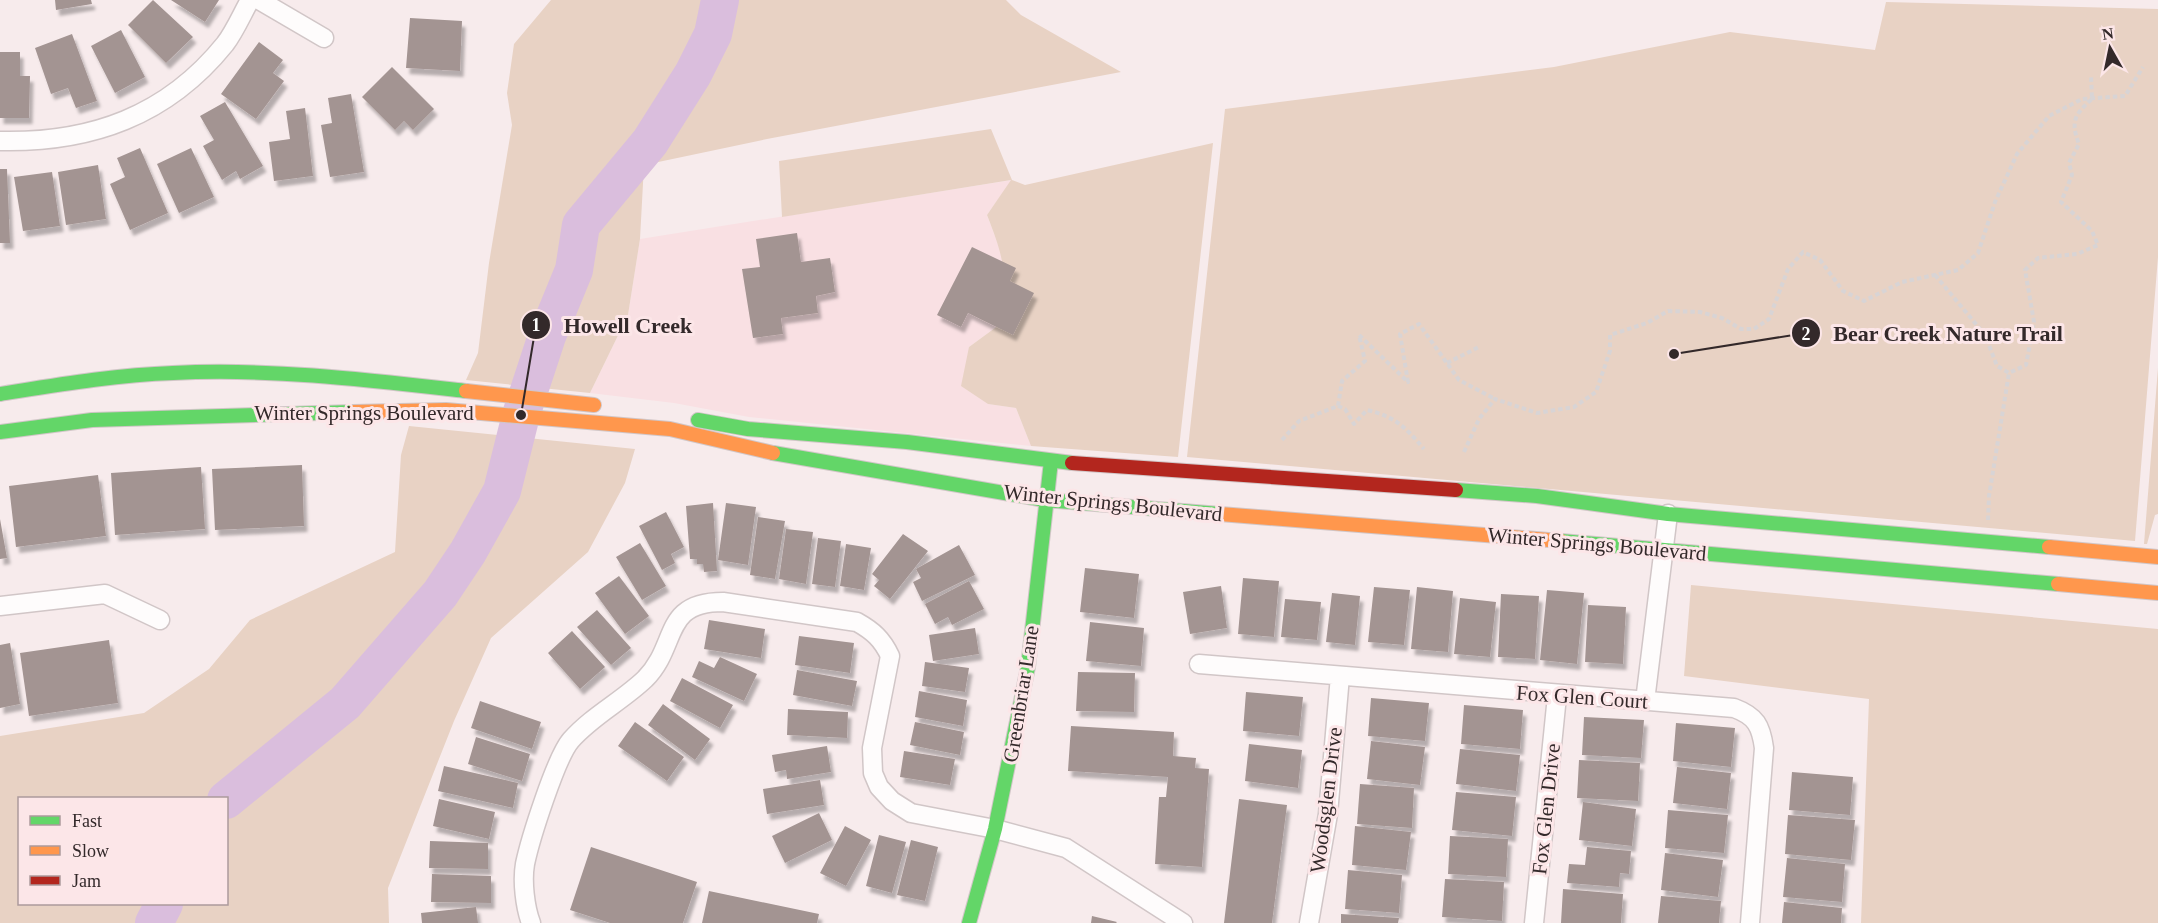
<svg xmlns="http://www.w3.org/2000/svg" width="2158" height="923" font-family="Georgia,serif">
	<defs>
		<filter id="shadow"><feDropShadow dx="3.5" dy="6" stdDeviation="1.5" flood-color="#0004"/></filter>
	</defs>
	<rect width="100%" height="100%" fill="#f7ebec"/>
	<path fill="#f9e0e3" d="M 1012,180 L 987,215 L 1002,255 L 1005,290 L 999,325 L 969,347 L 988,404 L 1016,408 L 1031,446 L 749,417 L 674,403 L 590,393 L 628,315 L 640,239 Z"/>
	<path fill="#e8d2c4" fill-rule="evenodd" d="M 551,0 L 1006,0 L 1021,15 L 1121,72 L 767,139 L 644,165 L 640,239 L 628,315 L 590,393 L 466,380 L 478,353 L 489,263 L 512,125 L 507,93 L 514,44 Z
		M 1886,2 L 2158,9 L 2158,257 L 2135,541 L 1187,457 L 1225,109 L 1554,67 L 1730,32 L 1875,50 Z
		M 991,129 L 1012,180 L 1025,185 L 1213,143 L 1178,457 L 1031,446 L 1016,408 L 988,404 L 961,386 L 969,347 L 999,325 C 1008,275 1005,261 987,215 L 1011,180 L 782,217 L 779,161 Z
		M 2158,368 L 2158,514 L 2155,515 L 2147,544 L 2144,544 Z
		M 409,426 L 635,449 L 625,483 L 588,552 L 491,638 L 454,721 L 388,888 L 389,923 L 0,923 L 0,736 L 144,713 L 209,669 L 250,620 L 395,552 L 401,455 ZM 20,798 L 226,798 L 226,904 L 20,904 Z
		M 1691,585 L 2158,629 L 2158,923 L 1861,923 L 1869,699 L 1684,676 Z"/>
	<g fill="none" stroke-linecap="round" stroke-linejoin="round">
		<path stroke="#dabedd" stroke-width="38" d="M 226,800 L 345,703 L 440,594 L 468,552 L 502,491 L 521,415 L 547,336 L 574,270 L 581,225 L 650,142 L 693,74 L 713,34 L 720,0
			M 154,923 L 164,904"/>
	</g>
	<path fill="#a39492" filter="url(#shadow)" d="M 55,0 L 91,0 L 92,4 L 56,10 Z
		M 153,0 L 193,37 L 166,63 L 128,25 Z
		M 171,0 L 219,0 L 205,22 Z
		M 410,18 L 462,21 L 460,71 L 406,68 Z
		M 121,30 L 145,77 L 115,93 L 91,46 Z
		M 72,34 L 97,101 L 76,108 L 68,88 L 51,94 L 35,48 Z
		M 259,42 L 283,60 L 273,73 L 284,81 L 256,119 L 221,94 Z
		M 0,52 L 20,52 L 20,76 L 30,76 L 29,118 L 0,118 Z
		M 392,67 L 434,109 L 413,130 L 404,121 L 395,130 L 362,97 Z
		M 351,94 L 364,172 L 330,177 L 321,125 L 332,123 L 328,98 Z
		M 225,102 L 263,166 L 240,179 L 236,171 L 222,180 L 203,146 L 214,140 L 200,116 Z
		M 305,108 L 313,176 L 274,181 L 269,142 L 290,139 L 286,111 Z
		M 140,148 L 168,213 L 130,230 L 110,184 L 125,177 L 117,158 Z
		M 191,148 L 214,197 L 179,213 L 157,164 Z
		M 98,165 L 106,219 L 66,225 L 58,172 Z
		M 0,169 L 7,169 L 10,243 L 0,243 Z
		M 52,172 L 60,226 L 23,231 L 14,177 Z
		M 797,233 L 801,262 L 830,258 L 835,292 L 816,296 L 818,313 L 781,318 L 783,334 L 753,338 L 742,269 L 760,267 L 756,239 Z
		M 972,247 L 1016,268 L 1010,281 L 1034,293 L 1013,335 L 968,313 L 961,327 L 937,315 Z
		M 302,465 L 304,526 L 215,530 L 212,469 Z
		M 201,467 L 205,529 L 115,535 L 111,473 Z
		M 98,475 L 106,536 L 16,547 L 9,486 Z
		M 713,503 L 717,571 L 704,572 L 703,564 L 697,564 L 697,559 L 690,559 L 686,506 Z
		M 726,503 L 756,507 L 748,565 L 718,560 Z
		M 666,512 L 684,547 L 671,554 L 675,563 L 662,570 L 639,526 Z
		M 758,517 L 785,521 L 775,579 L 750,575 Z
		M 0,519 L 7,558 L 0,559 Z
		M 786,529 L 813,532 L 806,584 L 779,579 Z
		M 903,534 L 928,551 L 890,599 L 874,586 L 879,580 L 872,574 Z
		M 818,538 L 841,541 L 835,587 L 812,584 Z
		M 640,543 L 666,586 L 642,600 L 616,557 Z
		M 846,544 L 871,548 L 864,590 L 840,586 Z
		M 959,545 L 975,575 L 922,601 L 913,582 L 921,578 L 916,569 Z
		M 1085,568 L 1139,574 L 1134,618 L 1080,612 Z
		M 619,576 L 649,616 L 625,634 L 595,593 Z
		M 1243,578 L 1279,581 L 1274,637 L 1238,634 Z
		M 969,581 L 984,609 L 952,625 L 948,617 L 935,624 L 925,604 Z
		M 1221,586 L 1227,628 L 1190,634 L 1183,592 Z
		M 1374,587 L 1410,590 L 1404,645 L 1368,642 Z
		M 1417,587 L 1453,591 L 1448,652 L 1411,649 Z
		M 1547,590 L 1584,593 L 1577,664 L 1540,660 Z
		M 1332,593 L 1360,596 L 1355,645 L 1326,642 Z
		M 1501,594 L 1539,596 L 1535,659 L 1498,657 Z
		M 1460,598 L 1496,602 L 1490,657 L 1454,654 Z
		M 1285,599 L 1321,602 L 1317,640 L 1281,637 Z
		M 1588,605 L 1626,607 L 1623,664 L 1585,662 Z
		M 597,610 L 631,648 L 611,665 L 577,627 Z
		M 709,620 L 765,629 L 761,658 L 704,649 Z
		M 1090,622 L 1144,628 L 1141,666 L 1086,661 Z
		M 975,628 L 979,654 L 933,661 L 929,635 Z
		M 572,631 L 605,667 L 580,689 L 548,653 Z
		M 799,636 L 854,643 L 850,673 L 795,665 Z
		M 109,640 L 118,703 L 29,716 L 20,653 Z
		M 10,643 L 20,704 L 0,708 L 0,645 Z
		M 720,657 L 757,674 L 744,701 L 692,677 L 699,661 L 714,668 Z
		M 925,662 L 969,668 L 965,692 L 922,686 Z
		M 797,670 L 857,681 L 852,706 L 793,695 Z
		M 1078,672 L 1135,673 L 1134,712 L 1076,711 Z
		M 682,678 L 733,705 L 720,728 L 670,701 Z
		M 919,691 L 967,700 L 963,726 L 915,717 Z
		M 1246,692 L 1303,697 L 1299,736 L 1243,731 Z
		M 1371,698 L 1429,703 L 1425,741 L 1368,736 Z
		M 480,701 L 541,722 L 532,749 L 471,728 Z
		M 663,704 L 710,739 L 695,760 L 648,725 Z
		M 1464,705 L 1523,710 L 1520,749 L 1461,744 Z
		M 788,709 L 848,712 L 847,738 L 787,735 Z
		M 1584,717 L 1644,720 L 1641,758 L 1582,755 Z
		M 635,722 L 684,757 L 667,781 L 618,746 Z
		M 915,722 L 964,732 L 960,755 L 910,745 Z
		M 1676,723 L 1735,728 L 1731,767 L 1673,761 Z
		M 1071,726 L 1174,732 L 1173,756 L 1196,758 L 1195,768 L 1209,769 L 1202,867 L 1155,864 L 1159,797 L 1166,797 L 1168,777 L 1068,771 Z
		M 476,737 L 530,754 L 522,781 L 468,764 Z
		M 1371,741 L 1425,747 L 1420,785 L 1367,779 Z
		M 1249,744 L 1302,750 L 1298,788 L 1245,781 Z
		M 827,746 L 831,772 L 787,779 L 786,770 L 775,772 L 772,755 Z
		M 1460,749 L 1520,755 L 1516,791 L 1456,784 Z
		M 904,751 L 955,759 L 950,785 L 900,777 Z
		M 1579,760 L 1640,763 L 1638,801 L 1577,798 Z
		M 444,766 L 518,783 L 513,808 L 438,791 Z
		M 1677,767 L 1731,773 L 1727,809 L 1673,803 Z
		M 1792,772 L 1853,777 L 1850,815 L 1789,810 Z
		M 820,780 L 824,805 L 767,814 L 763,789 Z
		M 1360,784 L 1414,788 L 1412,828 L 1357,824 Z
		M 1456,792 L 1516,797 L 1512,836 L 1452,830 Z
		M 439,799 L 495,812 L 489,839 L 433,826 Z
		M 1239,799 L 1287,805 L 1272,923 L 1224,923 Z
		M 1583,802 L 1636,809 L 1632,846 L 1579,840 Z
		M 1668,810 L 1728,815 L 1724,853 L 1665,848 Z
		M 819,813 L 832,840 L 785,863 L 772,836 Z
		M 1788,815 L 1855,820 L 1851,860 L 1785,854 Z
		M 845,826 L 871,840 L 846,886 L 820,873 Z
		M 1355,826 L 1411,832 L 1406,870 L 1352,865 Z
		M 879,835 L 906,842 L 892,893 L 866,886 Z
		M 1450,836 L 1508,839 L 1506,877 L 1448,874 Z
		M 911,840 L 938,847 L 925,901 L 897,895 Z
		M 430,841 L 488,843 L 488,869 L 429,868 Z
		M 591,847 L 697,882 L 683,923 L 610,923 L 570,910 Z
		M 1587,847 L 1631,851 L 1629,874 L 1620,873 L 1619,887 L 1567,883 L 1569,864 L 1585,865 Z
		M 1665,853 L 1723,860 L 1718,897 L 1661,890 Z
		M 1787,858 L 1845,864 L 1842,902 L 1783,897 Z
		M 1348,870 L 1402,875 L 1399,913 L 1345,909 Z
		M 432,874 L 491,876 L 491,903 L 431,902 Z
		M 1445,879 L 1504,882 L 1502,921 L 1442,917 Z
		M 1563,889 L 1623,894 L 1621,923 L 1561,923 Z
		M 709,891 L 819,914 L 817,923 L 702,923 Z
		M 1661,896 L 1721,901 L 1719,923 L 1658,923 Z
		M 1784,902 L 1842,908 L 1841,923 L 1782,923 Z
		M 476,907 L 478,923 L 422,923 L 421,913 Z
		M 1341,914 L 1399,918 L 1398,923 L 1341,923 Z
		M 1092,916 L 1117,922 L 1116,923 L 1091,923 Z"/>
	<g fill="none" stroke-linecap="round" stroke-linejoin="round">
		<g stroke="#d1c6c7" stroke-width="21">
			<path id="street" d="M 259,0 L 324,38
				M 0,141 C 91,143 167,116 225,44 C 235,31 242,14 250,0
				M 0,606 L 105,594 L 160,620
				M 1199,664 L 1734,708 C 1756,716 1761,726 1764,748 L 1750,923
				M 1645,701 L 1668,514
				M 531,923 C 525,907 522,881 525,864 C 530,840 556,757 571,740 C 592,716 622,701 645,679 C 679,645 661,602 723,602 L 857,622 C 873,631 882,639 890,656 L 872,748 L 873,773 L 879,787 L 892,801 L 911,813 L 995,829 L 1066,848 L 1183,923
				M 1309,923 L 1328,814 L 1340,676
				M 1534,923 L 1557,696"/>
		</g>
		<g stroke="#d1c6c7" stroke-width="16">
			<path id="fast" d="M 0,394 C 57,385 115,375 173,373 C 270,368 369,380 466,391
				M 698,420 L 748,429 L 907,442 L 1072,463
				M 0,432 L 92,420 L 353,412
				M 773,453 L 1045,500 L 1220,514
				M 1456,490 L 1537,496 L 1668,514 L 2049,547
				M 1561,541 L 2058,584
				M 969,923 L 995,829 L 1028,667 L 1051,461"/>
		</g>
		<g stroke="#d1c6c7" stroke-width="16">
			<path id="slow" d="M 466,391 L 594,405
				M 353,412 L 446,410 L 670,429 L 773,453
				M 1220,514 L 1561,541
				M 2049,547 L 2158,557
				M 2058,584 L 2158,593"/>
		</g>
		<g stroke="#d1c6c7" stroke-width="16">
			<path id="jam" d="M 1072,463 L 1456,490"/>
		</g>
		<path stroke="#d8d4d5" stroke-width="4" stroke-dasharray="4.5 3" stroke-linecap="butt" d="M 1935,275 L 1985,335 L 1997,366 L 2009,373 L 2026,365 L 2034,322 L 2025,270 L 2038,258 L 2077,254 L 2098,245 L 2092,231 L 2061,202 L 2072,175 L 2069,163 L 2079,144 C 2070,121 2075,114 2092,99 L 2091,75
			M 1447,363 L 1479,347
			M 1338,406 L 1345,409 L 1354,424 L 1367,410 C 1396,417 1405,427 1424,449
			M 1282,440 L 1299,421 L 1338,406 L 1342,381 L 1365,361 L 1359,335 L 1408,382 L 1400,334 L 1419,324 L 1459,380 L 1495,399
			M 1464,452 L 1479,419 L 1495,399 L 1537,413 L 1574,407 L 1596,392 L 1610,351 L 1610,335 L 1647,323 L 1668,311 L 1700,312 L 1722,318 L 1741,329 L 1754,329 L 1769,319 L 1788,269 L 1803,252 L 1820,260 L 1843,291 L 1864,301 L 1902,282 L 1958,270 L 1978,253 L 1995,202 L 2017,154 L 2049,116 L 2082,99 L 2125,96 L 2143,67
			M 1988,520 L 1989,496 L 2009,373"/>
		<use href="#street" stroke="#fefcfc" stroke-width="18"/>
		<use href="#fast" stroke="#63d668" stroke-width="14"/>
		<use href="#slow" stroke="#ff974d" stroke-width="14"/>
		<use href="#jam" stroke="#b3261e" stroke-width="14"/>
	</g>
	<g text-anchor="middle" dominant-baseline="central" stroke-width="6" stroke-linejoin="round" paint-order="stroke">
		<g font-size="21" fill="#33292a" stroke="#fce6e8">
			<text x="364" y="413">Winter Springs Boulevard</text>
			<text transform="translate(1113 503) rotate(6)">Winter Springs Boulevard</text>
			<text transform="translate(1597 544) rotate(5)">Winter Springs Boulevard</text>
			<text transform="translate(1021 694) rotate(-81)">Greenbriar Lane</text>
			<text transform="translate(1582 697) rotate(4)">Fox Glen Court</text>
			<text transform="translate(1326 800) rotate(-83)">Woodsglen Drive</text>
			<text transform="translate(1546 809) rotate(-84)">Fox Glen Drive</text>
		</g>
	</g>
	<path fill="none" stroke="#33292a" stroke-width="2" d="M521 415L536 325M1674 354L1806 333"/>
	<g fill="#33292a" stroke="#fce6e8" stroke-width="2">
		<circle cx="521" cy="415" r="6"/>
		<circle cx="1674" cy="354" r="6"/>
		<circle cx="536" cy="325" r="15"/>
		<circle cx="1806" cy="333" r="15"/>
	</g>
	<g font-size="18" text-anchor="middle" font-weight="bold" fill="#fff">
		<text x="536" y="331">1</text>
		<text x="1806" y="340">2</text>
	</g>
	<g font-size="22" text-anchor="middle" font-weight="bold" fill="#33292a" stroke="#fce6e8" stroke-width="6" stroke-linejoin="round" paint-order="stroke">
		<text x="628" y="333">Howell Creek</text>
		<text x="1948" y="341">Bear Creek Nature Trail</text>
	</g>
	<rect x="18" y="797" width="210" height="108" fill="#fce6e8" stroke="#ac9a9c" stroke-width="1.5"/>
	<rect x="30" y="816" width="30" height="9" fill="#63d668" stroke="#ac9a9c" stroke-width="1.5"/>
	<text x="72" y="827" font-size="18" fill="#33292a">Fast</text>
	<rect x="30" y="846" width="30" height="9" fill="#ff974d" stroke="#ac9a9c" stroke-width="1.5"/>
	<text x="72" y="857" font-size="18" fill="#33292a">Slow</text>
	<rect x="30" y="876" width="30" height="9" fill="#b3261e" stroke="#ac9a9c" stroke-width="1.5"/>
	<text x="72" y="887" font-size="18" fill="#33292a">Jam</text>
	<g transform="translate(2110 48) rotate(351)" stroke="#fce6e8" stroke-width="4.5" paint-order="stroke">
	<path d="M0-4.5L10 22L0 15L-10 22Z" fill="#33292a"/>
	<text y="-9" font-size="16" font-weight="bold" text-anchor="middle" fill="#33292a">N</text>
	</g>
</svg>
